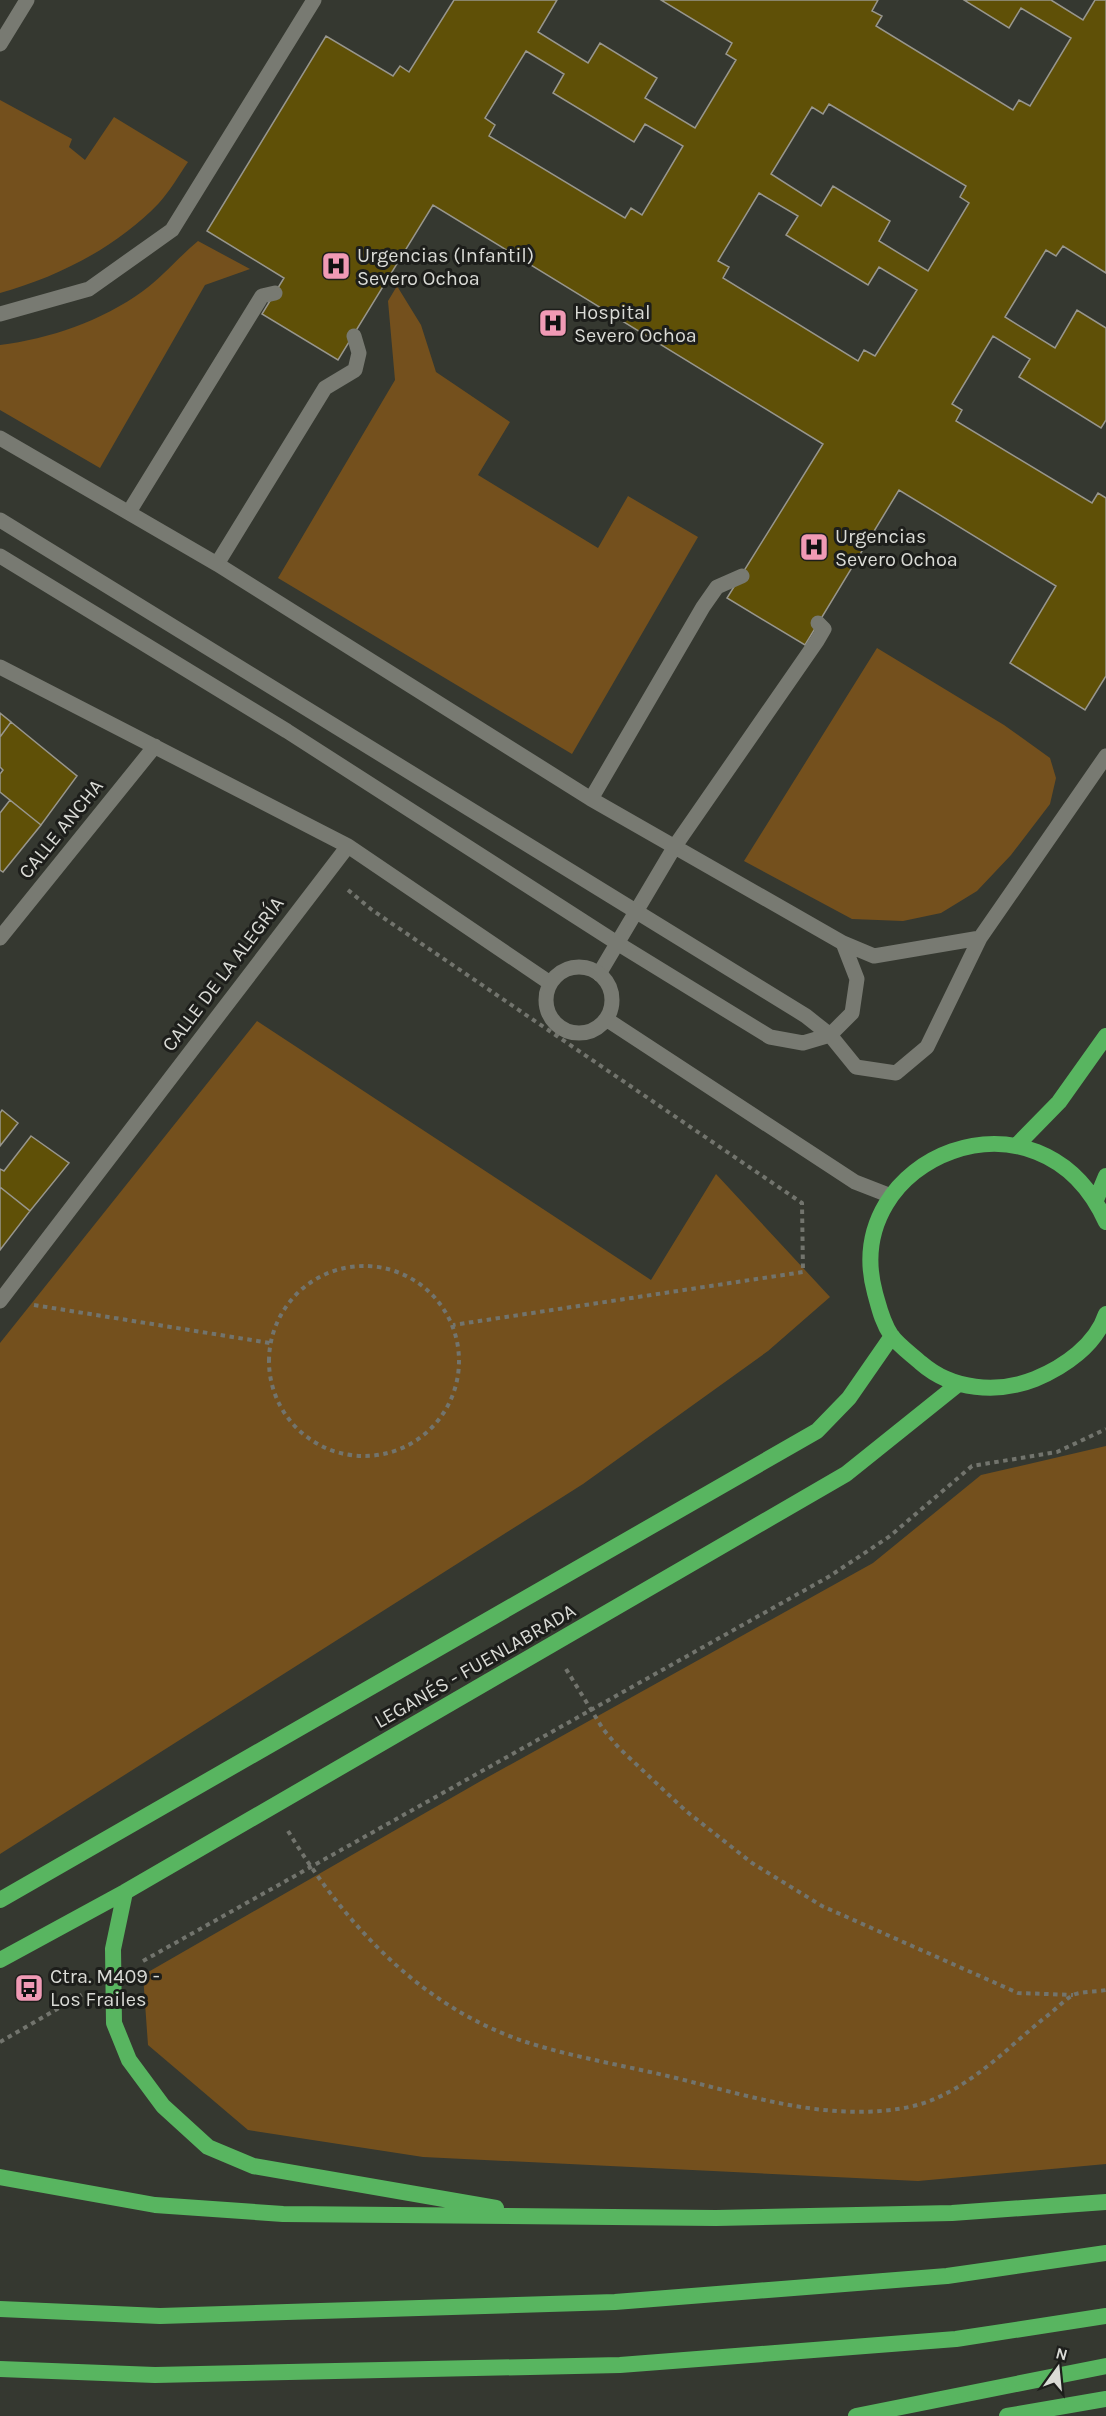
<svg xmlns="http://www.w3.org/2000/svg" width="1106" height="2416" font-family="Karla,sans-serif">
	<rect width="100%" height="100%" fill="#353830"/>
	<path fill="#74501d" d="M 0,100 L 72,139 L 69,147 L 85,160 L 114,117 L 188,162 C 179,175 170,191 159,203 C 117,247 58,277 0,293 Z
		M 198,241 L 250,269 L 205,285 L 100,468 L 0,410 L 0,345 C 49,339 102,321 143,291 C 162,277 179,257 198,241 Z
		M 397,286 L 421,325 L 436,372 L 510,422 L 478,475 L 598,548 L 628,496 L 698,537 L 572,754 L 278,578 L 395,380 L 388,301 Z
		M 877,648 L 1004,725 L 1050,758 L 1056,778 L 1050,804 L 1011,855 L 977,891 L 941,913 L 903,921 L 852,919 L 744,861 Z
		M 257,1021 L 651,1280 L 716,1174 L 830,1297 L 768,1351 L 583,1484 L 0,1854 L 0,1343 Z
		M 1106,1446 L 1106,2164 L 918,2181 L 423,2157 L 248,2130 L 148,2045 L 143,1975 L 479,1782 L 873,1563 L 981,1475 Z"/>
	<path fill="#5f5007" stroke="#98968d" stroke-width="1.5" fill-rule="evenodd" d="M 454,0 L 557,0 L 538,32 L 588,63 L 600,43 L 657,78 L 645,98 L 695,128 L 736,60 L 726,54 L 732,43 L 661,0 L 878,0 L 872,11 L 882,16 L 876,26 L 1013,110 L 1019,100 L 1030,106 L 1071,38 L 1021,8 L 1009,28 L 964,0 L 1051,0 L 1083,20 L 1095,0 L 1106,0 L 1106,273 L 1063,246 L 1056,256 L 1046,250 L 1005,317 L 1055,348 L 1077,310 L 1106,328 L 1106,420 L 1101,428 L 1019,377 L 1030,359 L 993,336 L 952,404 L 962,410 L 956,421 L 1092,503 L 1098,493 L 1106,498 L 1106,676 L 1085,710 L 1010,663 L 1056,586 L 899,490 L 805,645 L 727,598 L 823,444 L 433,205 L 338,360 L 262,314 L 284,278 L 207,231 L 326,36 L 393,76 L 400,66 L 409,72 ZM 526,51 L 564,74 L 553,93 L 634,142 L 645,124 L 683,146 L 642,215 L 631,208 L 625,218 L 489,136 L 495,125 L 485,118 ZM 829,104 L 966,186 L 960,197 L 969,203 L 928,271 L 879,241 L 890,221 L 833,186 L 821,206 L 771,174 L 812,107 L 823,114 ZM 759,193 L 798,216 L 786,235 L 868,285 L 879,267 L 917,290 L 875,356 L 864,350 L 858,361 L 723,278 L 729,267 L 718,261 Z
		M 0,713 L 11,722 L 0,737 Z
		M 11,722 L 77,776 L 41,825 L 0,792 L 0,774 L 3,770 L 0,767 L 0,737 Z
		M 10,800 L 41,825 L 3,872 L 0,870 L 0,813 Z
		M 2,1110 L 18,1123 L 0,1146 L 0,1113 Z
		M 31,1136 L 69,1163 L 30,1211 L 0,1187 L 0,1169 L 4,1171 Z
		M 0,1187 L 30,1211 L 0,1250 Z"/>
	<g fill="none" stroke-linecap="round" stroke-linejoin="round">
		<path stroke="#72746d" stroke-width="4" stroke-dasharray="4.5 4.5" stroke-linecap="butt" d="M 348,890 L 372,910 L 802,1203 L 803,1272 L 453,1325
			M269 1361a95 95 0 1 1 190 0a95 95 0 1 1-190 0Z
			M 34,1305 L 270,1343
			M 566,1669 L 603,1729 L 619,1748 L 686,1811 L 752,1863 L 822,1906 L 1018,1993 L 1073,1995
			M 288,1831 C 344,1923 420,2007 526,2042 C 579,2059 634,2067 688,2081 C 759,2099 835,2122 909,2107 C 962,2096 1003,2052 1043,2019 C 1053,2012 1063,2001 1073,1995 C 1082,1991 1096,1992 1106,1990
			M 143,1961 L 830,1576 L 890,1536 L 972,1466 L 1057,1452 L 1106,1429
			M 0,2042 L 83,1994"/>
		<path stroke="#787a72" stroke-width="15" d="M 0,44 L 27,0
			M 0,314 L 89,289 L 172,230 L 314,0
			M 0,438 L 217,564 L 591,799 L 843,943 L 874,956 L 980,938
			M 129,512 L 262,296 L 275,293
			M 0,520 L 806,1016 L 830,1035 L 856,1067 L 896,1073 L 927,1047 L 980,938 L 1106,756
			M 0,556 L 287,731 L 617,943 L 770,1037 L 803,1043 L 830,1035 L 852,1013 L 857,979 L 843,943
			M 217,564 L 325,388 L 355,370 L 359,353 L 354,336
			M 591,799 L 703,607 L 717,587 L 742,576
			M 599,974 L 675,846 L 817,641 L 824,629 L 818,623"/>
		<path stroke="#787a72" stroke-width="15" d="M 0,667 L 348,846 L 0,1301
			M 348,846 L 550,983
			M 0,938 L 155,746
			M546 1000a33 33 0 1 1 66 0a33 33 0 1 1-66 0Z
			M 606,1019 L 855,1182 L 891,1196"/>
		<path stroke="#58b560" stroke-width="16" d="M 1018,1144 L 1059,1102 L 1106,1036
			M 1096,1200 L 1106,1176
			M 1106,1222 C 1040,1075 838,1157 875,1293 C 879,1307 882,1322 891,1335 C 898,1345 911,1354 921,1363 C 952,1390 997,1394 1035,1379 C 1064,1367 1096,1345 1106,1314
			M 125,1892 L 113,1949 L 114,2023 L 129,2060 L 163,2106 L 208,2147 L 253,2166 L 496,2208
			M 0,1900 L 817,1431 L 849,1398 L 892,1336
			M 0,1960 L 125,1892 L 846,1474 L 957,1385
			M 0,2177 L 155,2205 L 283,2214 L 716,2218 L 952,2213 L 1106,2202
			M 0,2309 L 160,2316 L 615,2302 L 947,2276 L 1106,2253
			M 0,2369 L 155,2375 L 620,2365 L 956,2339 L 1106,2316
			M 856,2416 L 1106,2366
			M 1007,2416 L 1106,2399"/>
	</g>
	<defs>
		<g id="hospital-square" transform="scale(1.5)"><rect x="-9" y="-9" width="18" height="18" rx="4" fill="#f09ab5" stroke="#1d1e1b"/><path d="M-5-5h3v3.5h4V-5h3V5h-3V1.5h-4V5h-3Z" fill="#111"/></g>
		<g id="bus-square" transform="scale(1.5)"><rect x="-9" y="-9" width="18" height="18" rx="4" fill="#f09ab5" stroke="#1d1e1b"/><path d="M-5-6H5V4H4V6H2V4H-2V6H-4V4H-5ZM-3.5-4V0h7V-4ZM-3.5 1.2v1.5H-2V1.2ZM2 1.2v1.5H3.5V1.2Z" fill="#111"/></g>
	</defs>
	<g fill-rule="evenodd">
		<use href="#hospital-square" x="336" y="266"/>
		<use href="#hospital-square" x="553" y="323"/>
		<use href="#hospital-square" x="814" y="547"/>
		<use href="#bus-square" x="29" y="1988"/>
	</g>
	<g text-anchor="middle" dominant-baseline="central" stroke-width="6" stroke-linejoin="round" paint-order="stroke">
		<g font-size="20" fill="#dadbd6" stroke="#1d1e1b" text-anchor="start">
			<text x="357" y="255">Urgencias (Infantil)<tspan x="357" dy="23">Severo Ochoa</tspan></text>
			<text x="574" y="312">Hospital<tspan x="574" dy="23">Severo Ochoa</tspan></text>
			<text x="835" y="536">Urgencias<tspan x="835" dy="23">Severo Ochoa</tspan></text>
			<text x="50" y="1976">Ctra. M409 -<tspan x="50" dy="23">Los Frailes</tspan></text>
		</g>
		<g font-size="20" fill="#dadbd6" stroke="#1d1e1b">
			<text transform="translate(61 829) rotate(-51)">CALLE ANCHA</text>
			<text transform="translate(223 974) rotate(-53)">CALLE DE LA ALEGRÍA</text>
			<text transform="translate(475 1666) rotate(-30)">LEGANÉS - FUENLABRADA</text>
		</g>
	</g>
	<g transform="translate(1058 2368) rotate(15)" stroke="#1d1e1b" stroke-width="4.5" paint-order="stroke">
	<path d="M0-4.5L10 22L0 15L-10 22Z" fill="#dadbd6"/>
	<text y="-9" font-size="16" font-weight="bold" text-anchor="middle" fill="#dadbd6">N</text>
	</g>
</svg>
